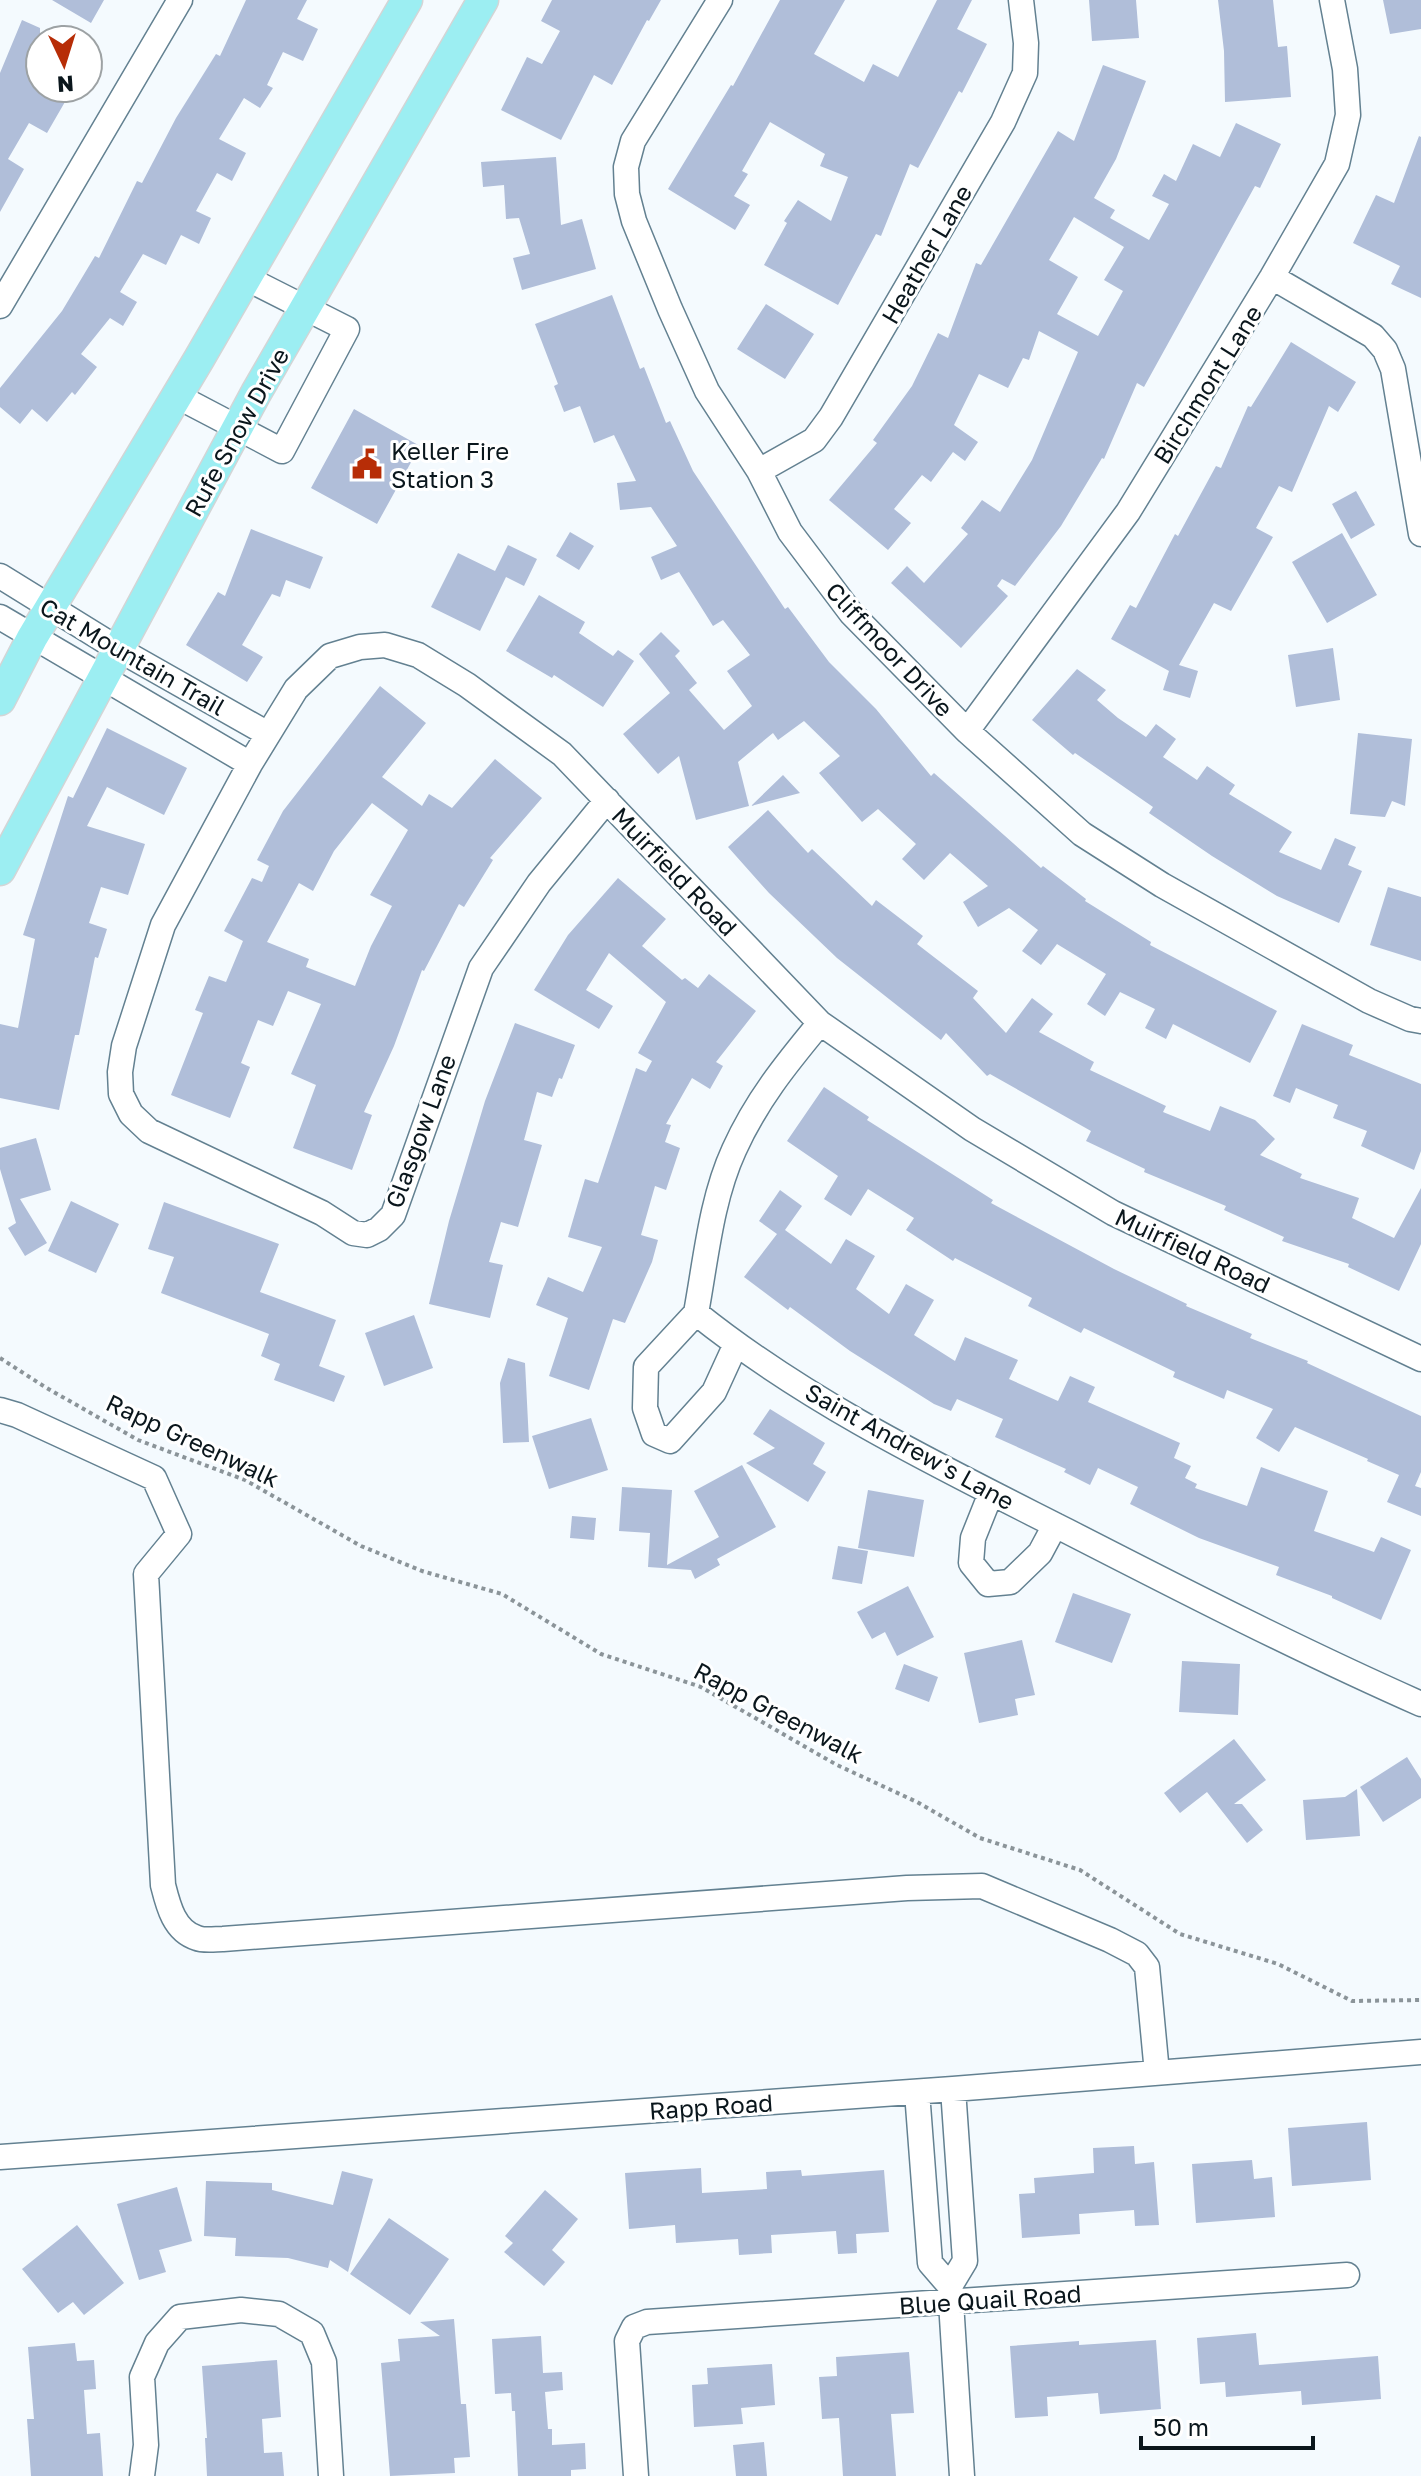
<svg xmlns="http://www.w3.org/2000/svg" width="1421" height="2476" font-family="'Golos Text',sans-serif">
	<rect width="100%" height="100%" fill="#f4fafe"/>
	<path fill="#b0bed9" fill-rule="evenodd" d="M 52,0 L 104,0 L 91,23 Z
		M 246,0 L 307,0 L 297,19 L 318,29 L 303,61 L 283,52 L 267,85 L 273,88 L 260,108 L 244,98 L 219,139 L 246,153 L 232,181 L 217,173 L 196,211 L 211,218 L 199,244 L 181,235 L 166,265 L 143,254 L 120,292 L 137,302 L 123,326 L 110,318 L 81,354 L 97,367 L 75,395 L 72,392 L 47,422 L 32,409 L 20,424 L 0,407 L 0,388 L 62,311 L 95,256 L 99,258 L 137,181 L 142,183 L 176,118 L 216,54 L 220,56 Z
		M 552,0 L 661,0 L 649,21 L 647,20 L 612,85 L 594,75 L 561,140 L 501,110 L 527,57 L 542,64 L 560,31 L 541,21 Z
		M 780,0 L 845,0 L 814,54 L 864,82 L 873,64 L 898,77 L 937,0 L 972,0 L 957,29 L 987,44 L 962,93 L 959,91 L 918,168 L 910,164 L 881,236 L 876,234 L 838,305 L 764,265 L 787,223 L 784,221 L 798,200 L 831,221 L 848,177 L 820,166 L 825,154 L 770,122 L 742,171 L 748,174 L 734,196 L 750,205 L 735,230 L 668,189 L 731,85 L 733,86 Z
		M 1089,0 L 1136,0 L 1139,38 L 1092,41 Z
		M 1218,0 L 1273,0 L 1278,47 L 1287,46 L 1291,97 L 1225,102 L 1224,51 Z
		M 1383,0 L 1421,0 L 1421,29 L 1390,34 Z
		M 22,20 L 40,28 L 40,88 L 73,88 L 47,133 L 29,123 L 8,159 L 24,169 L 0,212 L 0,73 Z
		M 1103,65 L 1146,81 L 1116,159 L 1094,198 L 1115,210 L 1110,218 L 1149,240 L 1169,204 L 1152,196 L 1164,174 L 1176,181 L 1193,144 L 1220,157 L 1236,123 L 1281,144 L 1260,188 L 1255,186 L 1144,387 L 1137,383 L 1104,459 L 1102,458 L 1061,526 L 1015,586 L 1002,579 L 997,586 L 1008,596 L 961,648 L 891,583 L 907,566 L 924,583 L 968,534 L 961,528 L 982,500 L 1000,512 L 1032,460 L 1078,352 L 1039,331 L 1029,360 L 1023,358 L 1008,388 L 979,374 L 954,425 L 978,442 L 965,461 L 953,452 L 931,482 L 922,475 L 894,509 L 911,523 L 888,550 L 829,500 L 877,443 L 873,440 L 912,386 L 938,333 L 948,338 L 976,263 L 981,265 L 1058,131 L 1074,141 ZM 1074,217 L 1124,247 L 1104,280 L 1123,291 L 1098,336 L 1057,314 L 1078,277 L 1049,260 Z
		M 1419,136 L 1421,137 L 1421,298 L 1391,284 L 1400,266 L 1353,243 L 1376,195 L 1394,203 Z
		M 556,157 L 561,225 L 582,219 L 596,269 L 522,290 L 513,258 L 530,254 L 519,218 L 506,219 L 504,185 L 483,187 L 481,162 Z
		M 612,295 L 640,369 L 644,367 L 666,423 L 670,421 L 693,471 L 785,609 L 788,607 L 829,662 L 876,709 L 931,776 L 934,773 L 1041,868 L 1043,866 L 1086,899 L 1085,901 L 1151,942 L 1150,945 L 1277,1011 L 1250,1063 L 1173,1024 L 1166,1039 L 1145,1028 L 1155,1009 L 1120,992 L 1105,1016 L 1087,1004 L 1106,974 L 1057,944 L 1041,965 L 1022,951 L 1038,930 L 1009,908 L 978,927 L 963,902 L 988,886 L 950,853 L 924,880 L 902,859 L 916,844 L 878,809 L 862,822 L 819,773 L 840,756 L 804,721 L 778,740 L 773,733 L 738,762 L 749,806 L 696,820 L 679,756 L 658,774 L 623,734 L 670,693 L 639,654 L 661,632 L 680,651 L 675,656 L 697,683 L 689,690 L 724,730 L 752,706 L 727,671 L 750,655 L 723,620 L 713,626 L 679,572 L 661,580 L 651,557 L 677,546 L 651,507 L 620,510 L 617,483 L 636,481 L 614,435 L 594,443 L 580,406 L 564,412 L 554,386 L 558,384 L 535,324 Z
		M 766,304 L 814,334 L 785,379 L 737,349 Z
		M 1291,342 L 1356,382 L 1338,412 L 1329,406 L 1292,492 L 1279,486 L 1256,528 L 1273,537 L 1231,611 L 1214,603 L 1179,665 L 1198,671 L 1190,698 L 1163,690 L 1169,671 L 1111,639 L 1130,605 L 1136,608 L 1175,534 L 1178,536 L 1216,466 L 1221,468 L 1248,406 L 1251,407 Z
		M 354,409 L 420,446 L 377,524 L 311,488 Z
		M 1356,491 L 1375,525 L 1351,539 L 1332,504 Z
		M 251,529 L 323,557 L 310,589 L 286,580 L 280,597 L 272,594 L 242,645 L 263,657 L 247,682 L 186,645 L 218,592 L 225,596 Z
		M 570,532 L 594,546 L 579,570 L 556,556 Z
		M 1342,533 L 1377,595 L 1327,623 L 1292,562 Z
		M 508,545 L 537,559 L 524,586 L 506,577 L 480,631 L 431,607 L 458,553 L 495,571 Z
		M 539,595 L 585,622 L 579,633 L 613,656 L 618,650 L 634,661 L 603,707 L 554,675 L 552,678 L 506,651 Z
		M 1333,648 L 1340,700 L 1296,707 L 1288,655 Z
		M 1077,669 L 1106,690 L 1097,700 L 1118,718 L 1146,737 L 1156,724 L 1176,739 L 1163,757 L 1197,780 L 1207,766 L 1235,785 L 1229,794 L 1292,832 L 1279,852 L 1321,870 L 1335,838 L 1356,847 L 1348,865 L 1362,871 L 1339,923 L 1277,896 L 1212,856 L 1149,813 L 1153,807 L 1075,753 L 1073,755 L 1032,720 Z
		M 380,686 L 426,723 L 382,777 L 422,806 L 429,794 L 452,808 L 495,759 L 542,798 L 490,858 L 493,860 L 464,907 L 459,904 L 424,971 L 422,970 L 394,1046 L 364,1112 L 372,1115 L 352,1170 L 293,1148 L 316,1085 L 291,1074 L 321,1004 L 288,991 L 273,1026 L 258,1020 L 241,1063 L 250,1067 L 230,1118 L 171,1095 L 203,1013 L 195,1010 L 209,976 L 226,982 L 243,941 L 224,931 L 252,878 L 262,882 L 269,866 L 257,860 L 283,811 ZM 372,803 L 408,830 L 370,895 L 392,906 L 371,946 L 355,986 L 306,967 L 309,959 L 267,942 L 299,883 L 313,891 L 334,851 Z
		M 107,728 L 187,768 L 164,815 L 107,787 L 87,826 L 145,844 L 128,895 L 101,887 L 89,923 L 107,929 L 98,958 L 95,957 L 79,1035 L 75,1035 L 59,1110 L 0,1098 L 0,1024 L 18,1028 L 35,939 L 23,935 L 68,796 L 73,798 Z
		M 1358,733 L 1412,739 L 1405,806 L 1392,801 L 1385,817 L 1350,814 Z
		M 783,775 L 800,793 L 751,806 Z
		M 768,810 L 808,853 L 812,849 L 872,906 L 876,900 L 923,936 L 917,944 L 978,991 L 973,998 L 1006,1033 L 1032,998 L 1053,1014 L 1039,1032 L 1094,1062 L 1090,1070 L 1166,1106 L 1163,1112 L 1210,1131 L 1220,1106 L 1255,1120 L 1275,1139 L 1260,1155 L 1302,1174 L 1300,1178 L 1359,1198 L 1352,1218 L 1394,1238 L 1421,1188 L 1421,1244 L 1399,1291 L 1348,1267 L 1349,1264 L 1282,1241 L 1284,1237 L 1224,1210 L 1226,1206 L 1144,1172 L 1145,1169 L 1086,1141 L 1091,1131 L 990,1074 L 987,1076 L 946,1033 L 941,1040 L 837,958 L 769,893 L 728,847 Z
		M 618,878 L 666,919 L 642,946 L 682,980 L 685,978 L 698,988 L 709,974 L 756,1011 L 716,1062 L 723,1066 L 710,1089 L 692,1078 L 666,1124 L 671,1125 L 665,1142 L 680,1148 L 666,1190 L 655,1186 L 641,1235 L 658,1240 L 652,1262 L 625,1323 L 613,1319 L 589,1390 L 549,1376 L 568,1318 L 536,1305 L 548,1277 L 583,1292 L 602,1247 L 568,1237 L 585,1179 L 598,1183 L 636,1068 L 646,1072 L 652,1061 L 638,1053 L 666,1002 L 609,953 L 586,990 L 613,1006 L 599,1029 L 534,990 L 568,935 Z
		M 1388,887 L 1421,897 L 1421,961 L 1370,945 Z
		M 515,1023 L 575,1045 L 562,1079 L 559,1078 L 552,1097 L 537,1092 L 524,1140 L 542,1145 L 518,1227 L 501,1222 L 489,1262 L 503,1265 L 490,1318 L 429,1304 L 449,1221 L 485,1101 Z
		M 1302,1024 L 1353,1045 L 1349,1055 L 1421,1084 L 1421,1151 L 1414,1170 L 1361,1146 L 1367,1131 L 1333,1118 L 1338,1105 L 1296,1088 L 1290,1103 L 1273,1096 Z
		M 824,1087 L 869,1117 L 867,1120 L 993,1200 L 991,1203 L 1114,1269 L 1187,1304 L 1186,1306 L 1252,1334 L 1250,1338 L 1308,1361 L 1307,1363 L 1421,1416 L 1421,1472 L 1415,1486 L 1421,1488 L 1421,1516 L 1387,1502 L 1399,1475 L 1367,1461 L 1368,1459 L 1295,1427 L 1279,1452 L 1256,1438 L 1273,1409 L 1227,1390 L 1224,1399 L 1173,1377 L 1175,1372 L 1084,1328 L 1081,1333 L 1028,1306 L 1032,1298 L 955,1258 L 953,1261 L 906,1230 L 914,1218 L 868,1189 L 851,1216 L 824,1199 L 838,1176 L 787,1141 Z
		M 36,1138 L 51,1190 L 20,1199 L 47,1243 L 25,1256 L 8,1228 L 16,1223 L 0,1169 L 0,1148 Z
		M 780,1190 L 802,1206 L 785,1230 L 831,1264 L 846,1239 L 875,1256 L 856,1289 L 889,1314 L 906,1284 L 934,1300 L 914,1335 L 955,1361 L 965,1337 L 1018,1360 L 1009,1379 L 1058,1401 L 1070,1376 L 1095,1387 L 1088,1402 L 1180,1443 L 1174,1458 L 1191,1466 L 1185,1478 L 1197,1484 L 1195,1488 L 1247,1506 L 1261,1467 L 1328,1491 L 1314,1531 L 1374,1552 L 1381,1537 L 1411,1550 L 1381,1620 L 1332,1598 L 1332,1596 L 1276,1575 L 1279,1567 L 1199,1538 L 1130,1504 L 1138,1487 L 1098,1468 L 1090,1485 L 1064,1472 L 1066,1469 L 995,1437 L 1003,1419 L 957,1399 L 951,1411 L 934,1404 L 850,1351 L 790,1307 L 788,1310 L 744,1277 L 777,1234 L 759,1221 Z
		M 71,1201 L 119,1224 L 96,1273 L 48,1251 Z
		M 164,1202 L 279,1244 L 260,1292 L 336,1320 L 319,1366 L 345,1376 L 334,1402 L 274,1380 L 280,1364 L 261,1356 L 269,1334 L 161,1293 L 174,1257 L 148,1249 Z
		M 414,1315 L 433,1368 L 384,1386 L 365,1333 Z
		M 508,1358 L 525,1363 L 529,1442 L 503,1443 L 500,1383 Z
		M 770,1409 L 825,1443 L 813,1464 L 826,1472 L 808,1502 L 746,1463 L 775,1448 L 753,1434 Z
		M 591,1418 L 608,1470 L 549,1489 L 532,1436 Z
		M 742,1465 L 776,1527 L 717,1559 L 720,1565 L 695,1579 L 691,1570 L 648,1567 L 650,1533 L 619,1531 L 622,1487 L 672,1490 L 667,1565 L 719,1537 L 694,1491 Z
		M 868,1490 L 924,1500 L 914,1557 L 858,1548 Z
		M 572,1516 L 596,1518 L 594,1540 L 570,1538 Z
		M 838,1546 L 868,1551 L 862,1584 L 832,1579 Z
		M 908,1586 L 934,1637 L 897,1656 L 885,1632 L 872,1639 L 857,1612 Z
		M 1073,1593 L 1131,1614 L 1112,1663 L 1055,1642 Z
		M 1022,1640 L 1035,1695 L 1015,1699 L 1018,1715 L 979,1723 L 964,1653 Z
		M 1182,1661 L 1240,1664 L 1238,1715 L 1179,1712 Z
		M 904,1664 L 938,1677 L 929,1702 L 895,1689 Z
		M 1234,1739 L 1266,1780 L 1234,1804 L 1242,1804 L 1263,1830 L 1247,1843 L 1207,1792 L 1180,1813 L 1164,1793 Z
		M 1407,1757 L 1421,1779 L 1421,1798 L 1383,1822 L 1360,1787 Z
		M 1357,1789 L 1360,1836 L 1306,1840 L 1303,1800 L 1345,1797 Z
		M 1367,2122 L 1371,2180 L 1292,2186 L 1288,2128 Z
		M 1134,2146 L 1135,2164 L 1154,2162 L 1159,2225 L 1135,2226 L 1134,2210 L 1079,2214 L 1080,2234 L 1022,2238 L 1019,2194 L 1035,2193 L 1034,2178 L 1094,2173 L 1093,2148 Z
		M 1252,2160 L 1254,2179 L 1272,2177 L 1275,2217 L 1196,2223 L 1192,2164 Z
		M 701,2168 L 702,2193 L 767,2189 L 766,2172 L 801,2170 L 802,2176 L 884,2170 L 889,2232 L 856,2234 L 857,2253 L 838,2254 L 836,2231 L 771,2235 L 772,2253 L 739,2255 L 738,2239 L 676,2243 L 675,2225 L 629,2229 L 625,2173 Z
		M 342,2171 L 373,2179 L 348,2272 L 330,2260 L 328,2268 L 288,2258 L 235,2256 L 236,2238 L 204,2236 L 206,2181 L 272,2183 L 272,2190 L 333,2205 Z
		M 177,2187 L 192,2241 L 159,2250 L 166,2272 L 139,2280 L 117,2204 Z
		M 545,2190 L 578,2219 L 552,2250 L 565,2262 L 544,2286 L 504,2252 L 513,2243 L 505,2236 Z
		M 389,2218 L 449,2259 L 410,2315 L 350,2274 Z
		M 77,2225 L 124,2283 L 84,2315 L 73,2302 L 58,2313 L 22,2269 Z
		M 454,2319 L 461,2404 L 466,2404 L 470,2457 L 454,2458 L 455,2473 L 390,2476 L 381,2363 L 400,2361 L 398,2339 L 440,2336 L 420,2322 Z
		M 1256,2333 L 1259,2365 L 1378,2356 L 1381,2399 L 1302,2405 L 1301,2391 L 1226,2397 L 1225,2382 L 1200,2384 L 1197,2338 Z
		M 541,2336 L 543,2373 L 562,2372 L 563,2390 L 545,2392 L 548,2429 L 552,2429 L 552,2445 L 585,2443 L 586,2469 L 571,2470 L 571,2476 L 518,2476 L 515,2411 L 512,2411 L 511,2393 L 495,2394 L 492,2339 Z
		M 1156,2340 L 1161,2409 L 1100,2414 L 1098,2393 L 1047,2397 L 1048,2416 L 1015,2418 L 1010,2346 L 1079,2341 L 1079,2345 Z
		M 75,2343 L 77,2361 L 94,2360 L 96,2389 L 84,2390 L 87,2434 L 100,2433 L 103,2476 L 31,2476 L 27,2419 L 34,2419 L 28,2347 Z
		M 909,2352 L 914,2413 L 891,2414 L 896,2476 L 843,2476 L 839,2418 L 822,2419 L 819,2377 L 837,2376 L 836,2357 Z
		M 277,2360 L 281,2417 L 262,2419 L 264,2453 L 282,2452 L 284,2476 L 207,2476 L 205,2438 L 207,2438 L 202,2366 Z
		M 772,2364 L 775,2405 L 741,2408 L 743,2424 L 694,2427 L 692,2385 L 708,2384 L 707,2368 Z
		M 764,2442 L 767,2476 L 736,2476 L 733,2445 Z"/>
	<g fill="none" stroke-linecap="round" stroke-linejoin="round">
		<g stroke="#638191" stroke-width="27">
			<path id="minor" d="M 720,0 L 633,141 L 626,167 L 627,194 L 634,221 L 670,309 L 707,391 L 759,471 L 790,532 L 851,613 L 967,731 L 1082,834 L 1162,885 L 1369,1001 L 1410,1019 L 1421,1021
				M 1272,277 L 1373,336 L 1385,350 L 1393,369 L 1421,534
				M 0,306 L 180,0
				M 177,396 L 282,451 L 347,329 L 246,278
				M 759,471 L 814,440 L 831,417 L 1003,122 L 1025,73 L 1026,43 L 1021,0
				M 0,576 L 118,649 L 268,734
				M 0,617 L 250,764
				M 967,731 L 1128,512 L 1272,277 L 1337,164 L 1348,115 L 1345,69 L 1332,0
				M 607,800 L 539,883 L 481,968 L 393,1215 L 379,1229 L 367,1235 L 353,1233 L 322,1213 L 149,1131 L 131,1114 L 121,1094 L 120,1072 L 124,1046 L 163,925 L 250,764 L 296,689 L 330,656 L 360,647 L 385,645 L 418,655 L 467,685 L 562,754 L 820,1023 L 972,1129 L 1113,1213 L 1421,1359
				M 820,1023 C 786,1064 756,1101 734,1150 C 711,1200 706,1259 696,1313 C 808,1403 939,1466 1067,1531 C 1184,1591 1301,1651 1421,1704
				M 696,1313 L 646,1367 L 645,1408 L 654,1434 L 670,1441 L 714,1392 L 736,1344
				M 0,1410 L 17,1415 L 154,1478 L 179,1534 L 146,1574 L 163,1885 C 168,1905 174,1931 197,1938 C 204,1941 216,1939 223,1939 L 907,1888 L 982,1886 L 1110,1940 L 1137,1954 L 1147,1967 L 1157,2073
				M 991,1493 L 973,1538 L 971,1563 L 988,1584 L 1010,1582 L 1040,1553 L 1055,1525
				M 953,2089 L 965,2261 L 950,2286 L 962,2476
				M 917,2092 L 930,2263 L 950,2286
				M 0,2157 L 953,2089 L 1421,2052
				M 142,2476 L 146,2445 L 142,2377 L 157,2343 L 180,2317 L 241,2310 L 279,2314 L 312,2333 L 324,2362 L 331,2476
				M 636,2476 L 627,2341 L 634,2327 L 647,2322 L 1347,2275"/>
		</g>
		<g stroke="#d3d5d6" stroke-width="33">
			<path id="major" d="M 0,700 L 32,638 L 199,359 L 407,0
				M 0,870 L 256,393 L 483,0"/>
		</g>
		<path stroke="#8b9499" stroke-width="4" stroke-dasharray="4 4" stroke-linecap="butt" d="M 0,1358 L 45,1387 L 138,1440 L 245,1480 L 361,1546 L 422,1571 L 502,1594 L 601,1654 L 701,1687 L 837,1765 L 917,1802 L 980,1838 L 1080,1870 L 1180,1934 L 1278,1964 L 1352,2001 L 1421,2000"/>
		<use href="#minor" stroke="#fff" stroke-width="24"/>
		<use href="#major" stroke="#9ceef2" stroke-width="30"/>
	</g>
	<defs>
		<g id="civic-bare" transform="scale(2.4)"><path d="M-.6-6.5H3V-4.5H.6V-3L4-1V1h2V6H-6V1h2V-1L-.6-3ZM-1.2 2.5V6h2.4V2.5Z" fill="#b72d07" stroke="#fff" stroke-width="2.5" paint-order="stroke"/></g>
	</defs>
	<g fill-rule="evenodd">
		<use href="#civic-bare" x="367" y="464"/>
	</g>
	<g text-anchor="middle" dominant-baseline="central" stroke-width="6" stroke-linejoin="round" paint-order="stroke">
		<g font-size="24" fill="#0a161c" stroke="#fff">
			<text transform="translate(926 254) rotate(-60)">Heather Lane</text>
			<text transform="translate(1207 384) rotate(-58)">Birchmont Lane</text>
			<text transform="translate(236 432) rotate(-61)">Rufe Snow Drive</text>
			<text transform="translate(890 649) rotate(47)">Cliffmoor Drive</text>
			<text transform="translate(133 656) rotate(30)">Cat Mountain Trail</text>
			<text transform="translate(675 871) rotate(46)">Muirfield Road</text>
			<text transform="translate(420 1131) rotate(-70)">Glasgow Lane</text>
			<text transform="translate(1193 1250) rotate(25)">Muirfield Road</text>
			<text transform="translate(193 1440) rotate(25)">Rapp Greenwalk</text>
			<text transform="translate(910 1446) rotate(29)">Saint Andrew's Lane</text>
			<text transform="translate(779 1712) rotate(28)">Rapp Greenwalk</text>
			<text transform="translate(711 2106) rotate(-4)">Rapp Road</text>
			<text transform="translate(990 2299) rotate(-4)">Blue Quail Road</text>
		</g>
		<g font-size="24" fill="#0a161c" stroke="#fff" text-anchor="start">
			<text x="391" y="450">Keller Fire<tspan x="391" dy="28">Station 3</tspan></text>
		</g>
	</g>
	<g transform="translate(64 64) rotate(176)"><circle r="38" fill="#ffffff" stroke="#9da2a4" stroke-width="2"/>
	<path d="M0-6L14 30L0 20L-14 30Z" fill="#b72d07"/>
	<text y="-12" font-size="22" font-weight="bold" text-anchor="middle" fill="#0a161c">N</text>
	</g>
	<path d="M1141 2436v12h172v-12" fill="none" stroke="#0a161c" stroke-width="4"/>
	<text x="1153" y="2436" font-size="24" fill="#0a161c" stroke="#ffffff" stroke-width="6" paint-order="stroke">50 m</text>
</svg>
